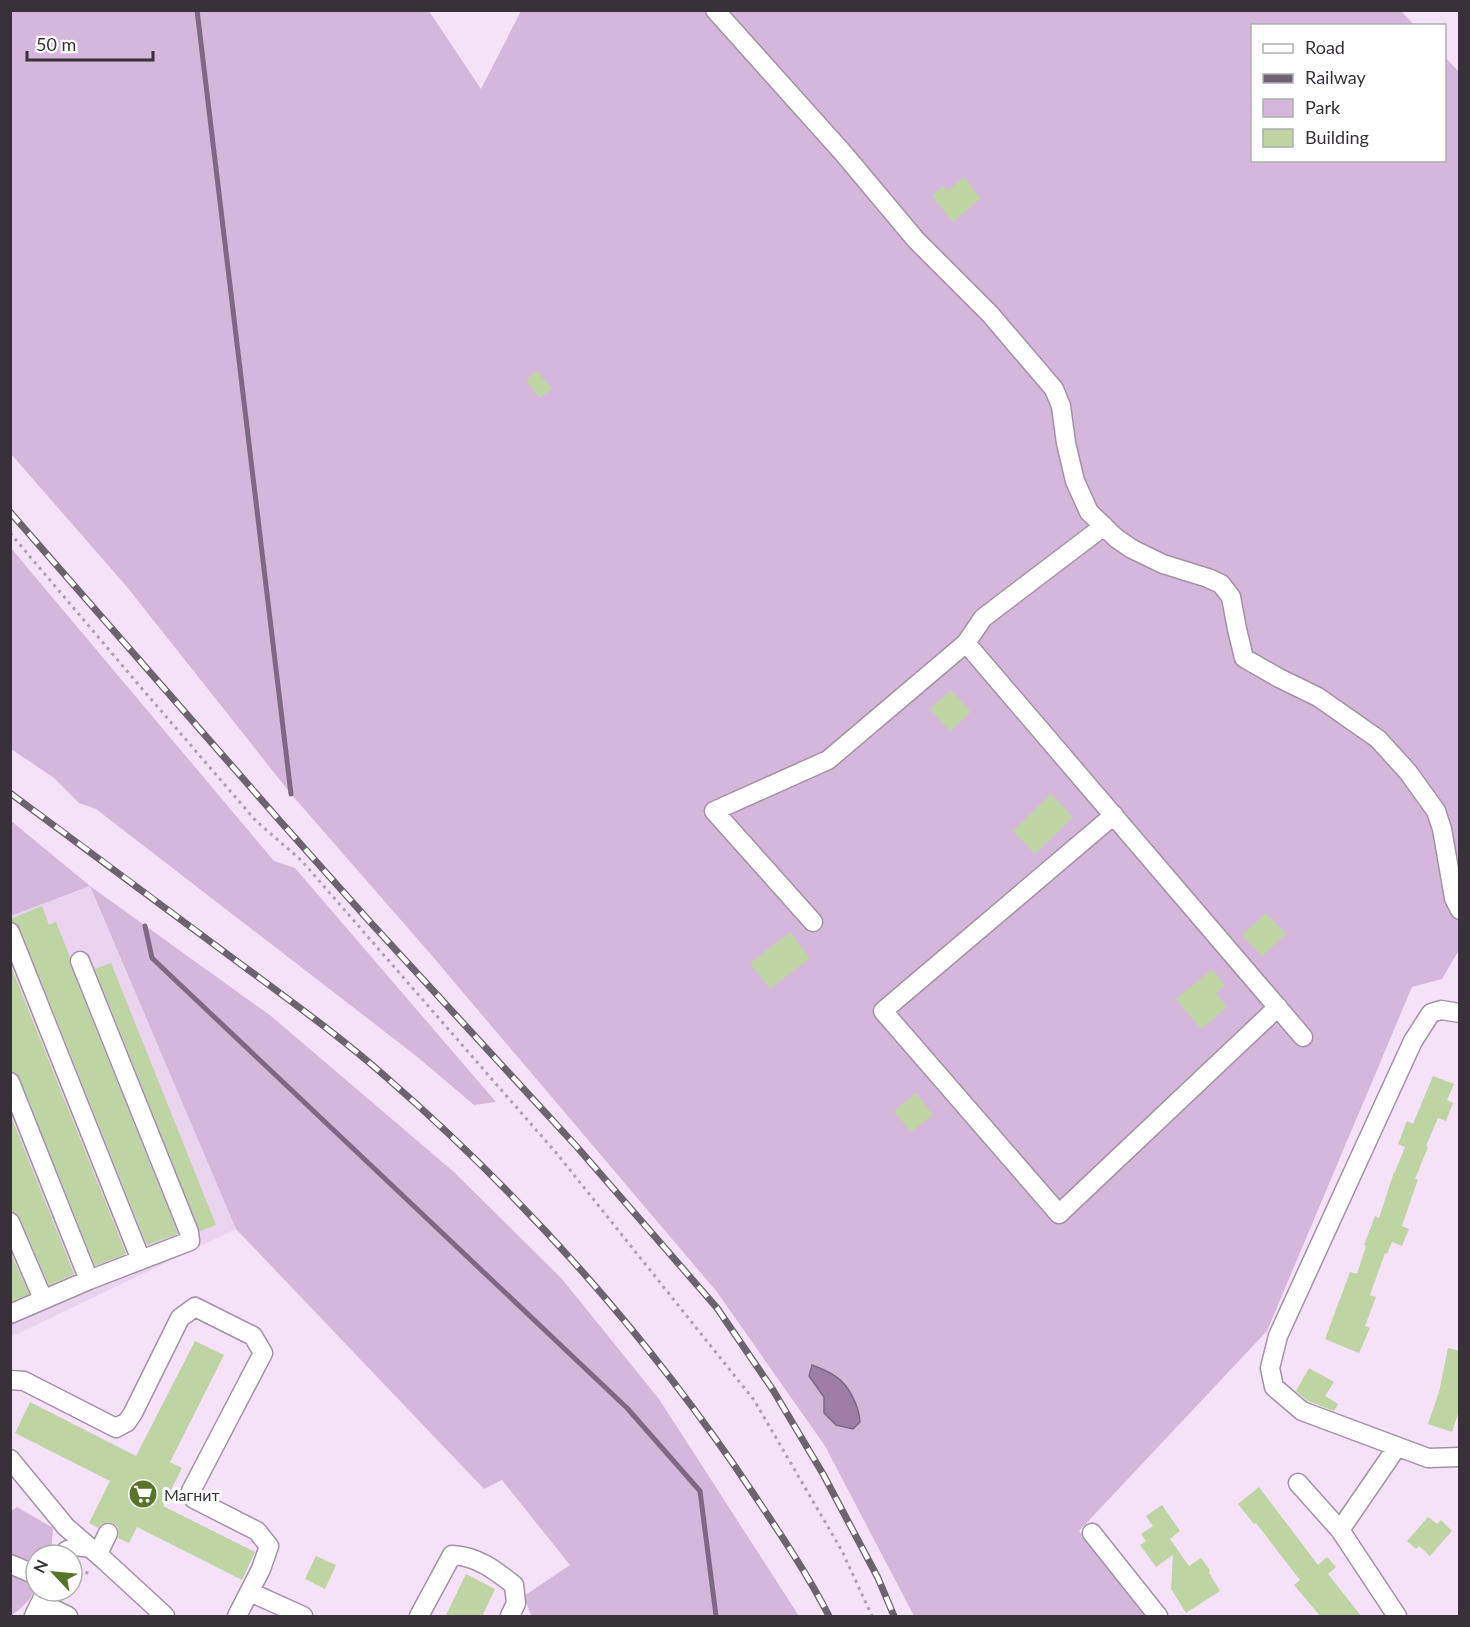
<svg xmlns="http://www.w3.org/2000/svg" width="1470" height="1627" font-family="Lato,sans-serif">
	<rect width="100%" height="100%" fill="#f5e2f9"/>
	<path fill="#e9d3ee" d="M 90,886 L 236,1229 L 11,1337 L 11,916 Z"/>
	<path fill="#d6b7dc" d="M 1400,10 L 1414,25 L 1252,26 L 1252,160 L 1444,160 L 1445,57 L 1459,72 L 1459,950 L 1442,979 L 1412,987 L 1267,1331 L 1079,1531 L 1149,1616 L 914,1616 L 825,1446 L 717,1292 L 427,950 L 291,794 L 127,587 L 11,454 L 10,11 L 429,11 L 481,89 L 521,11 Z
		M 10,547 L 274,861 L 295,868 L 496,1102 L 474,1105 L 415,1055 L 96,809 L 79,803 L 54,778 L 11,749 Z
		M 10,820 L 90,886 L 271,1016 L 454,1172 L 562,1279 L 659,1399 L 799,1616 L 531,1616 L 524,1596 L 570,1565 L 502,1480 L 484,1489 L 236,1229 L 90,886 L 11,916 Z
		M 17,1507 L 53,1528 L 51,1555 L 36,1555 L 36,1559 L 14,1561 L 36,1577 C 36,1597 25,1605 11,1616 L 11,1511 Z"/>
	<path fill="#9f7ea6" stroke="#806786" stroke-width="1.5" d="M 812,1365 C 820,1368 828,1371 835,1376 C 849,1385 859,1406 860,1422 L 853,1429 L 836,1425 L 824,1413 L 824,1397 L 809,1376 Z"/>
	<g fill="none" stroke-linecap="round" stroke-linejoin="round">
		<path stroke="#806786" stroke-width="5" d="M 197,10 L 291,794
			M 145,926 L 152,958 L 627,1408 L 700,1491 L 716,1616"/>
	</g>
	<path fill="#bed4a2" d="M 964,177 L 981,198 L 953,222 L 932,196 L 943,186 L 947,191 Z
		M 537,371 L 552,389 L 540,398 L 526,380 Z
		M 951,690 L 971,712 L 950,731 L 930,709 Z
		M 1051,794 L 1073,817 L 1035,854 L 1013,831 Z
		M 42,906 L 49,925 L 56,922 L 70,957 L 70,965 L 178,1234 L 147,1245 L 20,928 L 16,923 L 10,921 L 10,919 Z
		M 1266,913 L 1286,934 L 1262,956 L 1242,935 Z
		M 790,932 L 810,958 L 770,989 L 750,963 Z
		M 111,963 L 216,1225 L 200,1231 L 95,969 Z
		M 10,964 L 126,1254 L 95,1266 L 20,1078 L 16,1073 L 10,1071 Z
		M 1212,969 L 1225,985 L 1216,993 L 1227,1007 L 1201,1029 L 1176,999 Z
		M 1433,1076 L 1454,1084 L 1447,1100 L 1453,1103 L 1446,1121 L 1438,1118 L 1426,1146 L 1428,1147 L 1415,1179 L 1418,1179 L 1402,1226 L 1409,1229 L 1402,1246 L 1392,1242 L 1387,1254 L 1385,1253 L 1370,1295 L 1376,1297 L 1365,1326 L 1370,1328 L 1359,1353 L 1325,1339 L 1350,1272 L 1357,1274 L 1366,1246 L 1364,1245 L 1375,1216 L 1379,1218 L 1394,1172 L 1395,1172 L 1405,1147 L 1398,1144 L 1407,1121 L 1413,1124 Z
		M 916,1093 L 933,1115 L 911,1132 L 894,1111 Z
		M 10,1114 L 74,1274 L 49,1285 L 20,1218 L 16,1213 L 10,1211 Z
		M 10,1252 L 29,1294 L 10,1302 Z
		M 195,1341 L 224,1355 L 170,1462 L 182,1468 L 163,1506 L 255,1552 L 242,1580 L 137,1527 L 129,1543 L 118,1538 L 119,1532 L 117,1526 L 113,1523 L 107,1522 L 101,1524 L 98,1528 L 89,1523 L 110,1481 L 15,1433 L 30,1402 L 136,1456 Z
		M 1448,1348 L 1460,1351 L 1460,1408 L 1452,1432 L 1428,1424 L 1439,1392 Z
		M 1309,1368 L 1334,1382 L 1325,1396 L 1338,1404 L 1334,1411 L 1308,1401 L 1296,1391 Z
		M 1259,1487 L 1318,1565 L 1327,1557 L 1336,1567 L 1328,1574 L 1362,1617 L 1321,1617 L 1294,1585 L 1300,1580 L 1256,1523 L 1254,1524 L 1238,1504 Z
		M 1162,1505 L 1180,1531 L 1170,1539 L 1189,1566 L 1201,1558 L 1210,1570 L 1209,1573 L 1220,1591 L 1186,1613 L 1171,1589 L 1173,1555 L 1156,1567 L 1140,1545 L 1146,1541 L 1141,1534 L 1153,1526 L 1146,1516 Z
		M 1428,1517 L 1437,1524 L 1441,1520 L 1452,1531 L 1430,1556 L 1419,1546 L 1416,1549 L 1407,1541 Z
		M 316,1556 L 336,1565 L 325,1589 L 305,1579 Z
		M 466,1574 L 495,1589 L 482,1617 L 445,1617 Z"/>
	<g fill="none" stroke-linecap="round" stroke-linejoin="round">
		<g stroke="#a391a6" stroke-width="21">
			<path id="minor" d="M 715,10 L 844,154 L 916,240 L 990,314 L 1054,389 L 1061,406 L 1066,443 L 1075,481 L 1089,512 L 1116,538 L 1132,549 L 1163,564 L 1208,578 L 1221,584 L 1231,597 L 1237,629 L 1244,658 L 1279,678 L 1318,697 L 1378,739 L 1408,772 L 1436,811 L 1442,829 L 1454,898 L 1460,910
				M 966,643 L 983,618 L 1104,526
				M 1114,815 L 883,1011 L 1059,1214 L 1278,1007
				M 813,922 L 714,811 L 828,760 L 966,643 L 1303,1037
				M 10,932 L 141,1260
				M 1460,1013 L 1441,1010 L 1431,1013 L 1413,1041 L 1278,1336 L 1270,1368 L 1274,1387 L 1302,1411 L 1428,1458 L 1460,1457
				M 10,1082 L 89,1280
				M 10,1222 L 43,1299
				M 10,1314 L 89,1280 L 190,1241 L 189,1232 L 80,961
				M 10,1380 L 24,1381 L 116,1428 L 127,1422 L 133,1413 L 180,1318 L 195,1307 L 253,1336 L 263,1353 L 191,1491 L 194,1499 L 257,1531 L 269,1546 L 261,1569 L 237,1616
				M 1397,1447 L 1340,1530 L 1397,1616
				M 10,1459 L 66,1527 L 103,1559 L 165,1616
				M 1298,1483 L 1340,1530
				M 1092,1533 L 1158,1616
				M 98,1554 L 108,1533
				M 64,1555 L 66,1551 L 76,1546 L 91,1548
				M 10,1564 L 36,1575
				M 250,1592 L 303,1616
				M 41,1603 L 68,1616
				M 34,1616 L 46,1591
				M 419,1616 L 452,1555 C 477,1556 495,1570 514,1585 L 516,1603 L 510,1616"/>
		</g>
		<path stroke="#ae9fb1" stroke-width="3" stroke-dasharray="3 4.5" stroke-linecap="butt" d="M 10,533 L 138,684 L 256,821 L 301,860 L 558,1155 L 754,1400 L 842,1551 L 872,1616
			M 72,1578 L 83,1572 L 93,1574"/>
		<use href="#minor" stroke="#fff" stroke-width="18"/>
		<g stroke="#6d626f" stroke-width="7">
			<path id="rail" d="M 10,512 L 280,821 L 371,923 L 577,1147 L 717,1308 L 773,1390 L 823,1474 L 878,1578 L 894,1616
				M 10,793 C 81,845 152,898 223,951 C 278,992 335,1032 386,1077 C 527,1200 652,1341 755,1496 C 781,1535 808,1575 829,1616"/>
		</g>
		<use href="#rail" stroke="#fff" stroke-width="4.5" stroke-dasharray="14" stroke-linecap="butt"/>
	</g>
	<defs>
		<g id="supermarket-disc" transform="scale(1.5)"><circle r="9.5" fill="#587429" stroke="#fff"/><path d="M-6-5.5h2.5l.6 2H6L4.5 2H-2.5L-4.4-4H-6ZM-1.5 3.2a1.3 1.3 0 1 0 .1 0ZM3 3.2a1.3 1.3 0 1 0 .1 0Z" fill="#fff"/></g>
	</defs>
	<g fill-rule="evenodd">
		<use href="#supermarket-disc" x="143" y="1494"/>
	</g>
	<g text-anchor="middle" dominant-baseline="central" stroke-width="6" stroke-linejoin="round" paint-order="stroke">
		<g font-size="16" fill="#38313a" stroke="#fff" text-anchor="start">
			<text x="164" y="1494">Магнит</text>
		</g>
	</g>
	<rect width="1470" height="1627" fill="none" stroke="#38313a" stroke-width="24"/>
	<rect x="1251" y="24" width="195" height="138" fill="#ffffff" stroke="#afadb0" stroke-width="1.5"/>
	<rect x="1263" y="44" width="30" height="9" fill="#ffffff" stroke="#afadb0" stroke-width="1.5"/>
	<text x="1305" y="54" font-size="18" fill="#38313a">Road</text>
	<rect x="1263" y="74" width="30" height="9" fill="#6d626f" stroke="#afadb0" stroke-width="1.5"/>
	<text x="1305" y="84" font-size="18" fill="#38313a">Railway</text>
	<rect x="1263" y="99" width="30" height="18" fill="#d6b7dc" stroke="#afadb0" stroke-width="1.5"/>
	<text x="1305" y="114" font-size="18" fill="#38313a">Park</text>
	<rect x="1263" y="129" width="30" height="18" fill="#bed4a2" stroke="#afadb0" stroke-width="1.5"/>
	<text x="1305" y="144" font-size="18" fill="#38313a">Building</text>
	<g transform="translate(54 1573) rotate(296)"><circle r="28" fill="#ffffff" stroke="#afadb0" stroke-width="1.5"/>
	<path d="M0-4.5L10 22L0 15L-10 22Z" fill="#587429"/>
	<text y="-9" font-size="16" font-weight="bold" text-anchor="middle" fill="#38313a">N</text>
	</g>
	<path d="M27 51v9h126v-9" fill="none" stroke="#38313a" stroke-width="3"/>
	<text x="36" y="51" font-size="18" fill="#38313a" stroke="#ffffff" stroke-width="4.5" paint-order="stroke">50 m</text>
</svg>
